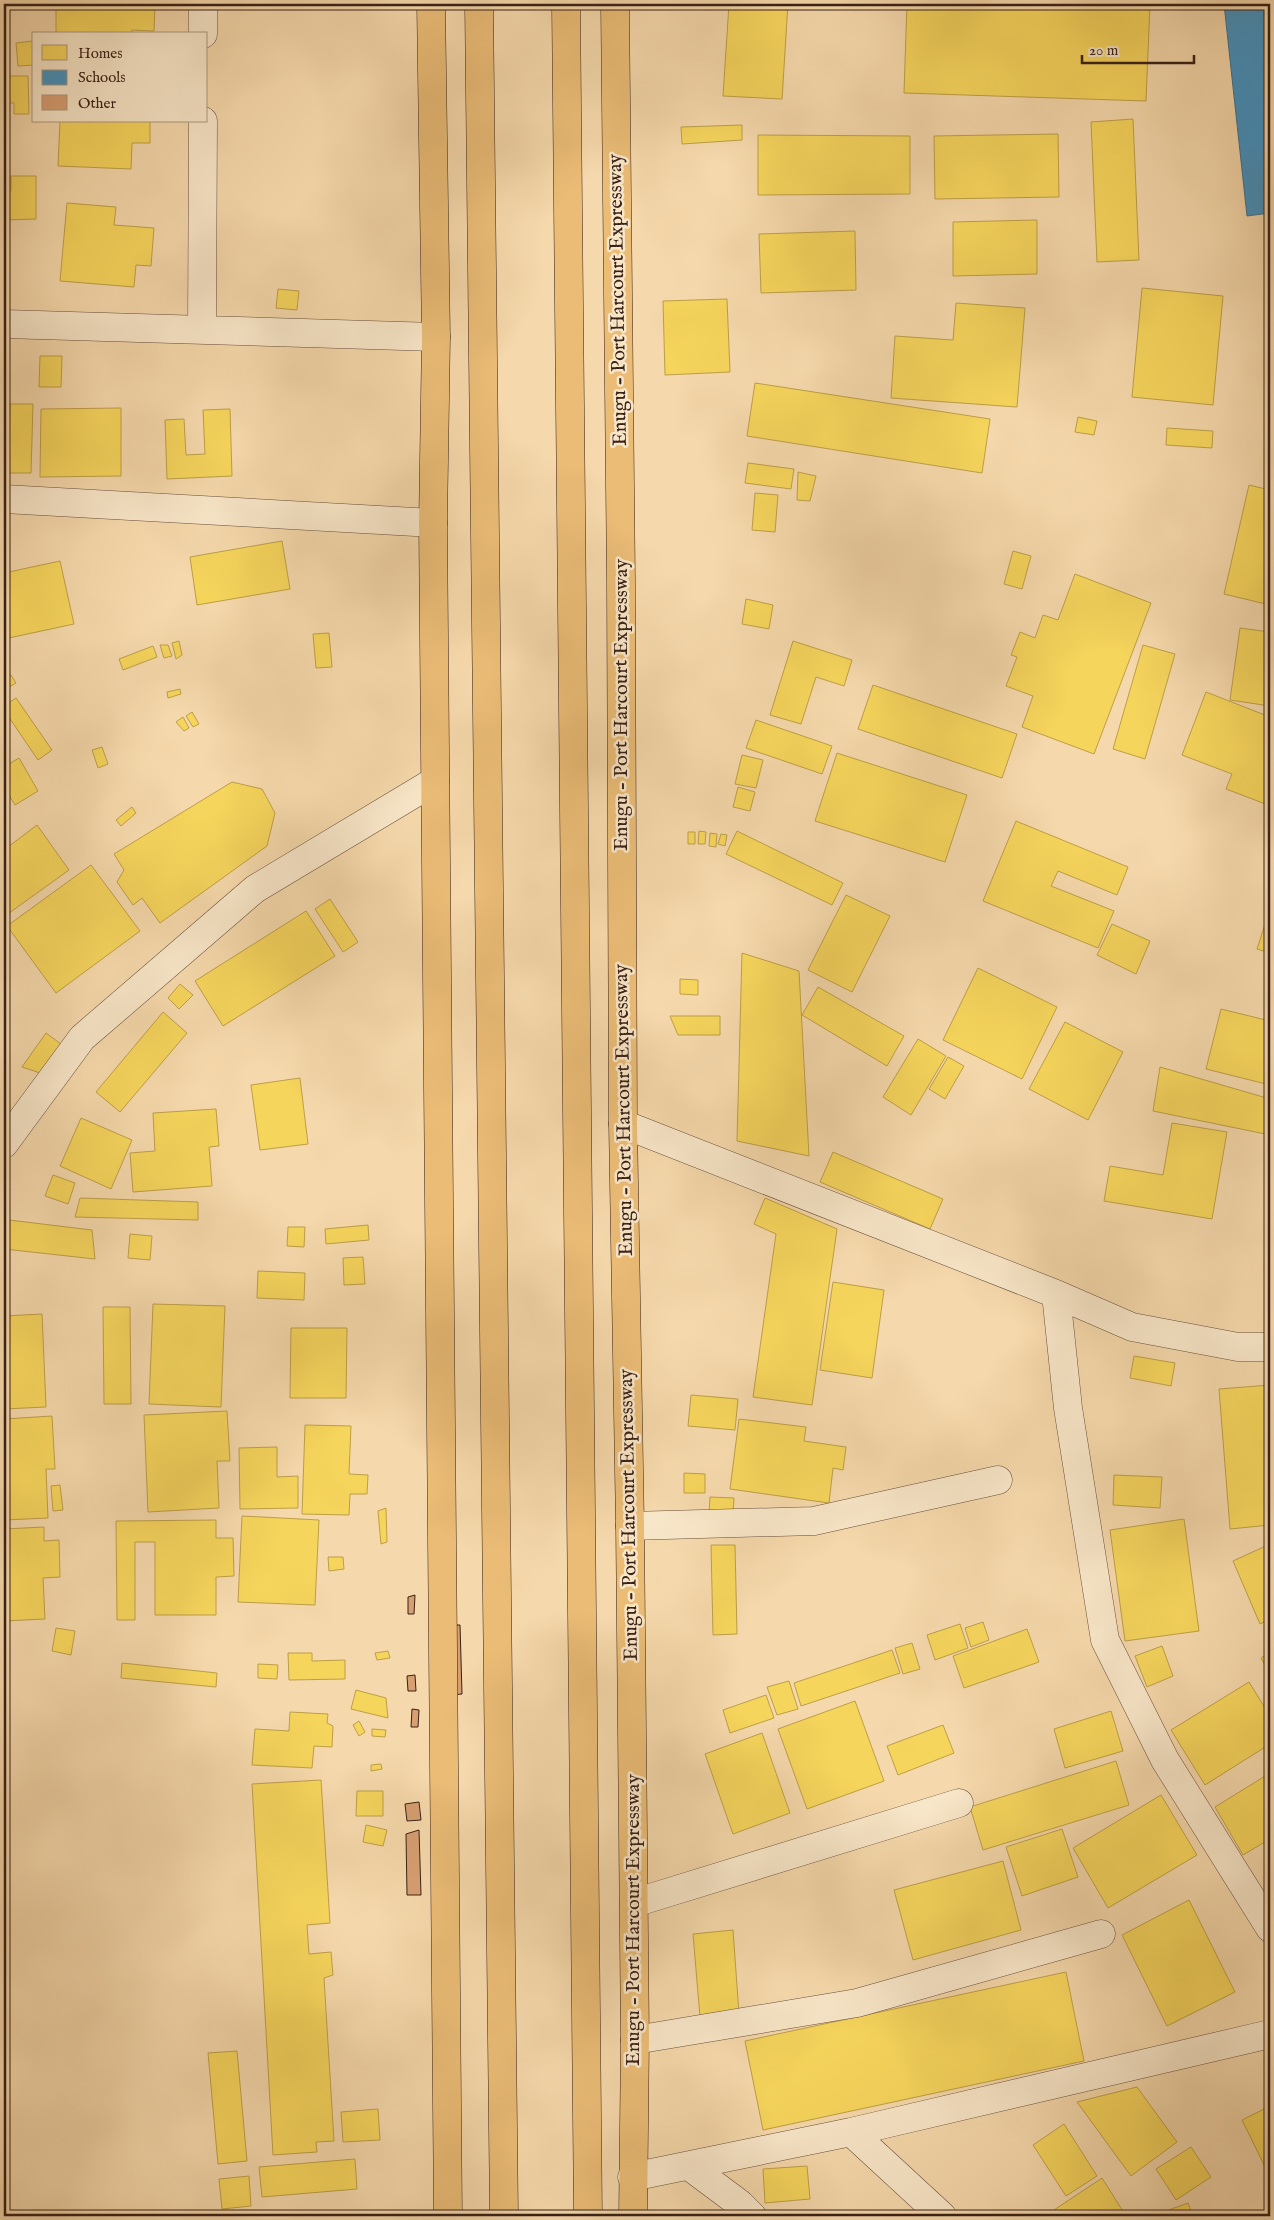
<svg xmlns="http://www.w3.org/2000/svg" width="1274" height="2220" font-family="'IM FELL English',serif">
	<rect width="100%" height="100%" fill="#f5d8ab"/>
	<filter id="stains"><feTurbulence type="fractalNoise" baseFrequency=".004" numOctaves="4"/><feColorMatrix values="0 0 0 0 .2 0 0 0 0 .09 0 0 0 0 .02 0 0 0 .5 -.17"/></filter>
	<radialGradient id="worn" r=".72"><stop offset=".6" stop-color="#630" stop-opacity="0"/><stop offset="1" stop-color="#630" stop-opacity=".3"/></radialGradient>
	<path fill="#f6d55c" stroke="#bd9f47" d="M 56,4 L 155,4 L 154,31 L 132,30 L 131,34 L 56,34 Z
		M 729,4 L 788,4 L 782,99 L 723,96 Z
		M 907,4 L 1150,4 L 1146,101 L 904,93 Z
		M 33,41 L 34,65 L 18,66 L 16,43 Z
		M 4,76 L 28,76 L 29,114 L 14,114 L 14,103 L 5,103 Z
		M 1133,119 L 1139,260 L 1097,262 L 1091,122 Z
		M 60,121 L 150,121 L 150,143 L 132,143 L 131,169 L 58,166 Z
		M 742,125 L 742,140 L 682,144 L 681,127 Z
		M 1058,134 L 1059,197 L 935,199 L 934,136 Z
		M 758,135 L 910,136 L 910,194 L 758,195 Z
		M 11,176 L 36,176 L 36,219 L 5,220 L 4,191 L 11,191 Z
		M 67,203 L 116,207 L 114,225 L 154,228 L 151,266 L 136,265 L 134,287 L 60,281 Z
		M 1037,220 L 1037,274 L 953,276 L 953,222 Z
		M 855,231 L 856,290 L 761,293 L 759,234 Z
		M 1142,288 L 1223,296 L 1213,405 L 1132,397 Z
		M 278,289 L 299,291 L 297,310 L 276,308 Z
		M 727,299 L 730,372 L 665,375 L 663,301 Z
		M 956,303 L 1025,308 L 1017,407 L 891,398 L 895,336 L 953,340 Z
		M 40,356 L 62,356 L 61,387 L 39,387 Z
		M 755,383 L 990,419 L 982,473 L 747,436 Z
		M 10,404 L 33,404 L 31,473 L 8,473 Z
		M 121,408 L 121,476 L 40,477 L 41,409 Z
		M 230,409 L 232,476 L 167,479 L 165,420 L 184,419 L 186,455 L 205,454 L 203,410 Z
		M 1078,417 L 1097,421 L 1094,435 L 1075,432 Z
		M 1167,428 L 1213,431 L 1212,448 L 1166,445 Z
		M 748,463 L 794,469 L 791,489 L 745,483 Z
		M 798,472 L 816,476 L 810,501 L 797,500 Z
		M 1249,485 L 1270,490 L 1270,605 L 1224,594 Z
		M 755,493 L 778,495 L 775,532 L 752,530 Z
		M 282,541 L 290,589 L 197,605 L 190,557 Z
		M 1013,551 L 1031,556 L 1022,589 L 1004,584 Z
		M 60,561 L 74,624 L 4,639 L 4,573 Z
		M 1075,574 L 1151,603 L 1094,754 L 1022,727 L 1033,696 L 1006,686 L 1017,657 L 1011,655 L 1020,632 L 1035,638 L 1043,615 L 1058,620 Z
		M 746,599 L 773,605 L 769,629 L 742,624 Z
		M 1240,628 L 1270,632 L 1270,706 L 1230,700 Z
		M 329,633 L 332,667 L 316,668 L 313,634 Z
		M 179,641 L 182,655 L 176,659 L 172,643 Z
		M 793,641 L 852,660 L 844,686 L 816,677 L 801,724 L 770,715 Z
		M 160,645 L 168,645 L 172,656 L 164,658 Z
		M 1143,645 L 1175,654 L 1145,759 L 1113,749 Z
		M 153,646 L 157,657 L 123,670 L 119,659 Z
		M 11,675 L 16,683 L 4,690 L 4,679 Z
		M 873,685 L 1017,734 L 1002,778 L 858,729 Z
		M 180,689 L 181,694 L 168,698 L 167,692 Z
		M 1206,692 L 1270,717 L 1270,798 L 1268,805 L 1226,789 L 1232,774 L 1182,755 Z
		M 16,698 L 52,750 L 38,760 L 4,710 L 4,706 Z
		M 192,712 L 199,724 L 193,727 L 186,716 Z
		M 183,717 L 189,728 L 184,731 L 176,722 Z
		M 756,720 L 832,746 L 822,774 L 746,748 Z
		M 102,747 L 108,764 L 98,768 L 92,750 Z
		M 837,753 L 967,795 L 945,862 L 815,821 Z
		M 742,755 L 763,760 L 756,788 L 735,784 Z
		M 19,758 L 38,791 L 15,805 L 4,787 L 4,767 Z
		M 232,782 L 262,789 L 275,813 L 267,846 L 160,923 L 142,898 L 133,905 L 117,882 L 124,870 L 114,854 Z
		M 738,787 L 755,792 L 750,811 L 733,807 Z
		M 132,807 L 136,813 L 121,826 L 116,820 Z
		M 1016,821 L 1128,867 L 1117,895 L 1058,871 L 1051,886 L 1114,911 L 1098,948 L 983,901 Z
		M 37,825 L 69,870 L 5,916 L 4,850 Z
		M 699,831 L 706,832 L 705,844 L 698,844 Z
		M 737,831 L 843,883 L 832,905 L 726,854 Z
		M 688,832 L 695,832 L 695,844 L 688,844 Z
		M 710,833 L 717,834 L 716,847 L 709,846 Z
		M 721,834 L 727,835 L 725,846 L 718,844 Z
		M 91,865 L 140,931 L 56,993 L 7,926 Z
		M 846,895 L 890,916 L 852,992 L 808,970 Z
		M 330,899 L 358,942 L 343,952 L 315,909 Z
		M 1270,909 L 1270,953 L 1257,949 Z
		M 306,911 L 335,956 L 223,1026 L 195,981 Z
		M 1112,924 L 1150,941 L 1136,974 L 1097,955 Z
		M 742,953 L 799,971 L 809,1156 L 737,1141 Z
		M 978,968 L 1057,1007 L 1022,1079 L 943,1040 Z
		M 680,979 L 698,980 L 698,995 L 680,994 Z
		M 180,984 L 193,995 L 179,1009 L 168,998 Z
		M 818,987 L 904,1036 L 887,1066 L 802,1015 Z
		M 1221,1009 L 1270,1021 L 1270,1085 L 1206,1069 Z
		M 163,1012 L 187,1033 L 120,1112 L 96,1092 Z
		M 670,1016 L 720,1016 L 720,1035 L 678,1035 Z
		M 1065,1022 L 1123,1052 L 1088,1120 L 1029,1089 Z
		M 46,1033 L 61,1044 L 40,1073 L 22,1067 Z
		M 918,1039 L 946,1056 L 911,1115 L 883,1097 Z
		M 948,1057 L 964,1066 L 945,1099 L 929,1089 Z
		M 1160,1067 L 1270,1099 L 1270,1135 L 1153,1111 Z
		M 300,1078 L 308,1144 L 260,1150 L 251,1085 Z
		M 216,1109 L 219,1146 L 209,1147 L 212,1186 L 133,1192 L 130,1153 L 155,1151 L 153,1113 Z
		M 81,1118 L 132,1140 L 111,1189 L 60,1166 Z
		M 1172,1123 L 1227,1132 L 1212,1219 L 1104,1201 L 1110,1166 L 1163,1175 Z
		M 833,1152 L 943,1199 L 930,1229 L 820,1182 Z
		M 53,1175 L 75,1183 L 68,1204 L 45,1196 Z
		M 80,1198 L 198,1202 L 198,1220 L 75,1217 Z
		M 765,1198 L 837,1229 L 812,1405 L 753,1397 L 776,1234 L 754,1224 Z
		M 9,1220 L 92,1230 L 95,1259 L 4,1249 L 4,1234 Z
		M 368,1225 L 369,1240 L 326,1244 L 325,1229 Z
		M 288,1227 L 305,1227 L 304,1247 L 287,1246 Z
		M 130,1234 L 152,1236 L 150,1260 L 128,1258 Z
		M 363,1257 L 365,1284 L 344,1285 L 343,1258 Z
		M 258,1271 L 305,1273 L 304,1300 L 257,1298 Z
		M 833,1282 L 884,1290 L 872,1378 L 820,1370 Z
		M 153,1304 L 225,1306 L 221,1407 L 149,1404 Z
		M 103,1307 L 130,1307 L 131,1404 L 104,1404 Z
		M 42,1314 L 46,1407 L 4,1409 L 4,1316 Z
		M 291,1328 L 347,1328 L 346,1398 L 290,1398 Z
		M 1134,1356 L 1175,1363 L 1171,1386 L 1130,1378 Z
		M 1270,1385 L 1270,1525 L 1230,1529 L 1219,1389 Z
		M 691,1395 L 738,1399 L 735,1430 L 688,1426 Z
		M 227,1411 L 230,1461 L 217,1461 L 219,1508 L 148,1512 L 144,1415 Z
		M 52,1416 L 55,1469 L 46,1469 L 48,1518 L 4,1520 L 4,1419 Z
		M 739,1419 L 806,1427 L 804,1441 L 846,1447 L 843,1470 L 833,1468 L 829,1503 L 730,1489 Z
		M 305,1425 L 351,1426 L 349,1474 L 368,1475 L 367,1494 L 350,1494 L 349,1515 L 302,1514 Z
		M 277,1447 L 277,1477 L 298,1476 L 298,1508 L 240,1509 L 239,1448 Z
		M 684,1473 L 705,1474 L 705,1493 L 684,1493 Z
		M 1114,1475 L 1162,1477 L 1160,1508 L 1113,1505 Z
		M 60,1485 L 63,1510 L 53,1511 L 51,1486 Z
		M 710,1497 L 734,1498 L 733,1516 L 709,1515 Z
		M 386,1508 L 387,1542 L 381,1544 L 378,1511 Z
		M 242,1516 L 319,1520 L 315,1605 L 238,1602 Z
		M 1184,1519 L 1199,1631 L 1125,1641 L 1110,1530 Z
		M 216,1520 L 216,1538 L 233,1538 L 234,1576 L 216,1577 L 216,1615 L 155,1615 L 155,1542 L 135,1542 L 135,1620 L 117,1620 L 116,1521 Z
		M 44,1527 L 44,1541 L 59,1540 L 60,1577 L 43,1578 L 45,1619 L 4,1621 L 4,1529 Z
		M 1270,1544 L 1270,1619 L 1260,1624 L 1233,1561 Z
		M 711,1545 L 735,1545 L 737,1634 L 713,1635 Z
		M 328,1557 L 343,1557 L 344,1569 L 329,1571 Z
		M 983,1622 L 989,1640 L 971,1647 L 965,1628 Z
		M 960,1624 L 968,1648 L 935,1660 L 927,1635 Z
		M 56,1628 L 75,1631 L 71,1655 L 52,1651 Z
		M 1027,1629 L 1039,1662 L 964,1688 L 953,1656 Z
		M 912,1643 L 920,1669 L 903,1674 L 895,1648 Z
		M 1162,1646 L 1173,1676 L 1147,1687 L 1135,1656 Z
		M 892,1650 L 900,1673 L 801,1706 L 794,1683 Z
		M 388,1651 L 390,1658 L 377,1660 L 375,1653 Z
		M 1270,1652 L 1270,1674 L 1261,1658 Z
		M 288,1653 L 312,1653 L 312,1661 L 345,1660 L 345,1679 L 289,1680 Z
		M 122,1663 L 217,1673 L 216,1687 L 121,1678 Z
		M 258,1664 L 278,1665 L 277,1679 L 258,1678 Z
		M 789,1681 L 798,1709 L 777,1715 L 767,1687 Z
		M 1249,1682 L 1270,1716 L 1270,1744 L 1205,1785 L 1171,1730 Z
		M 356,1690 L 386,1698 L 388,1718 L 351,1709 Z
		M 766,1695 L 774,1718 L 730,1733 L 723,1710 Z
		M 855,1701 L 884,1781 L 807,1809 L 778,1729 Z
		M 1111,1711 L 1123,1751 L 1065,1768 L 1054,1729 Z
		M 290,1712 L 328,1714 L 327,1723 L 333,1726 L 332,1747 L 314,1746 L 312,1768 L 252,1765 L 255,1729 L 289,1731 Z
		M 359,1721 L 365,1732 L 359,1736 L 353,1725 Z
		M 943,1725 L 954,1753 L 898,1775 L 887,1746 Z
		M 372,1729 L 386,1730 L 385,1737 L 372,1736 Z
		M 762,1733 L 790,1813 L 733,1834 L 705,1754 Z
		M 1116,1761 L 1129,1805 L 983,1850 L 970,1807 Z
		M 381,1764 L 382,1769 L 371,1771 L 371,1765 Z
		M 1270,1773 L 1270,1839 L 1243,1855 L 1215,1807 Z
		M 321,1780 L 330,1923 L 307,1925 L 309,1954 L 331,1952 L 333,1975 L 324,1978 L 334,2141 L 316,2142 L 317,2152 L 273,2155 L 252,1784 Z
		M 357,1791 L 383,1791 L 383,1816 L 356,1816 Z
		M 1161,1795 L 1197,1855 L 1108,1908 L 1073,1848 Z
		M 366,1825 L 387,1830 L 383,1846 L 363,1842 Z
		M 1062,1829 L 1078,1877 L 1022,1896 L 1006,1847 Z
		M 1003,1861 L 1021,1930 L 913,1960 L 894,1890 Z
		M 1189,1900 L 1235,1992 L 1167,2026 L 1122,1935 Z
		M 733,1930 L 739,2014 L 700,2017 L 693,1934 Z
		M 1066,1972 L 1084,2061 L 763,2130 L 745,2041 Z
		M 237,2051 L 247,2161 L 218,2164 L 208,2053 Z
		M 1137,2087 L 1177,2142 L 1131,2176 L 1077,2102 Z
		M 1270,2106 L 1270,2177 L 1242,2120 Z
		M 378,2109 L 380,2140 L 343,2142 L 341,2112 Z
		M 1064,2124 L 1097,2176 L 1066,2196 L 1033,2145 Z
		M 1191,2147 L 1211,2177 L 1176,2200 L 1156,2169 Z
		M 355,2159 L 357,2189 L 262,2197 L 259,2167 Z
		M 807,2166 L 810,2199 L 765,2203 L 763,2169 Z
		M 249,2176 L 251,2206 L 222,2209 L 219,2179 Z
		M 1102,2178 L 1126,2216 L 1045,2216 Z
		M 1188,2203 L 1193,2216 L 1152,2216 Z
		M 247,2212 L 296,2214 L 295,2216 L 247,2216 Z"/>
	<path fill="#4393c3" stroke="#40718f" d="M 1224,4 L 1270,4 L 1270,213 L 1247,216 Z"/>
	<path fill="#d79f72" stroke="#392117" d="M 415,1595 L 414,1614 L 408,1614 L 408,1597 Z
		M 450,1625 L 460,1625 L 462,1694 L 452,1695 Z
		M 415,1675 L 416,1691 L 408,1691 L 407,1676 Z
		M 412,1709 L 419,1710 L 418,1727 L 411,1727 Z
		M 419,1802 L 421,1820 L 407,1821 L 405,1804 Z
		M 419,1830 L 421,1895 L 407,1895 L 406,1834 Z"/>
	<g fill="none" stroke-linecap="round" stroke-linejoin="round">
		<g stroke="#684f3c" stroke-width="29">
			<path id="minor" d="M 203,34 L 203,4
				M 4,324 L 436,337
				M 202,329 L 203,121
				M 4,499 L 433,523
				M 623,1124 L 1056,1294 L 1068,1408 L 1105,1640 L 1165,1760 L 1270,1928
				M 4,1144 L 82,1038 L 255,889 L 435,781
				M 1056,1294 L 1132,1327 L 1238,1347 L 1270,1347
				M 630,1526 L 814,1521 L 998,1480
				M 634,1903 L 959,1803
				M 635,2040 L 857,2003 L 1101,1934
				M 851,2132 L 942,2216
				M 689,2166 L 740,2204 L 752,2216
				M 632,2177 L 851,2132 L 1270,2034"/>
		</g>
		<g stroke="#392117" stroke-width="29">
			<path id="major" d="M 431,4 L 436,337 L 433,523 L 448,2216
				M 615,4 L 621,582 L 623,1124 L 630,1526 L 635,2040 L 633,2216"/>
		</g>
		<g stroke="#392117" stroke-width="29">
			<path id="highway" d="M 479,4 L 504,2216
				M 566,4 L 588,2216"/>
		</g>
		<use href="#minor" stroke="#f8e6c8" stroke-width="28"/>
		<use href="#major" stroke="#eabc76" stroke-width="28"/>
		<use href="#highway" stroke="#eabc76" stroke-width="28"/>
	</g>
	<g text-anchor="middle" dominant-baseline="central" stroke-width="5" stroke-linejoin="round" paint-order="stroke">
		<g font-size="20" fill="#392117" stroke="#f8e6c8">
			<text transform="translate(618 300) rotate(-91)">Enugu - Port Harcourt Expressway</text>
			<text transform="translate(621 705) rotate(-90)">Enugu - Port Harcourt Expressway</text>
			<text transform="translate(624 1110) rotate(-91)">Enugu - Port Harcourt Expressway</text>
			<text transform="translate(629 1515) rotate(-91)">Enugu - Port Harcourt Expressway</text>
			<text transform="translate(633 1920) rotate(-90)">Enugu - Port Harcourt Expressway</text>
		</g>
	</g>
	<rect width="1274" height="2220" fill="none" stroke="#f5d8ab" stroke-width="20"/>
	<rect x="5" y="5" width="1264" height="2210" fill="none" stroke="#392117" stroke-width="2.5"/>
	<rect x="10" y="10" width="1254" height="2200" fill="none" stroke="#392117"/>
	<rect x="32" y="32" width="175" height="90" fill="#f8e6c8" stroke="#ac9781"/>
	<rect x="42" y="45" width="25" height="15" fill="#f6d55c" stroke="#ac9781"/>
	<text x="78" y="58" font-size="15" fill="#392117">Homes</text>
	<rect x="42" y="70" width="25" height="15" fill="#4393c3" stroke="#ac9781"/>
	<text x="78" y="82" font-size="15" fill="#392117">Schools</text>
	<rect x="42" y="95" width="25" height="15" fill="#d79f72" stroke="#ac9781"/>
	<text x="78" y="108" font-size="15" fill="#392117">Other</text>
	<path d="M1082 55v8h112v-8" fill="none" stroke="#392117" stroke-width="2.5"/>
	<text x="1089" y="55" font-size="15" fill="#392117" stroke="#f8e6c8" stroke-width="4" paint-order="stroke">20 m</text>
	<rect width="100%" height="100%" filter="url(#stains)"/>
	<rect width="100%" height="100%" fill="url(#worn)"/>
</svg>
